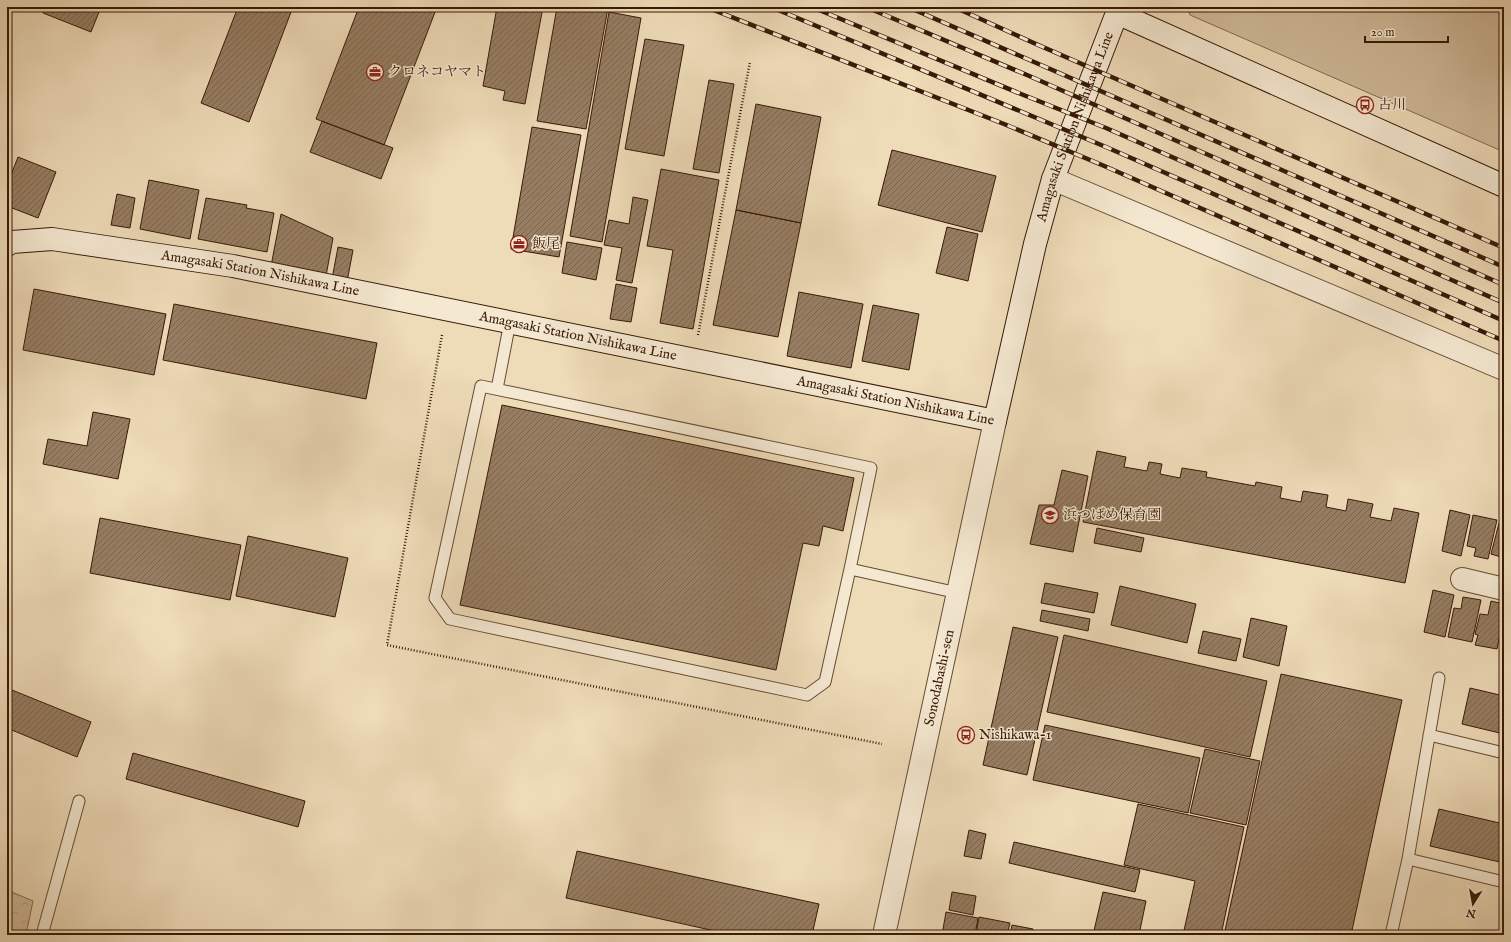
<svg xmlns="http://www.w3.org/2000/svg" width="1511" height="942" font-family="'IM FELL English','Noto Serif JP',serif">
	<defs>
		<pattern id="park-crowns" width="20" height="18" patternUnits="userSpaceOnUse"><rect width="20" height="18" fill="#cfba9a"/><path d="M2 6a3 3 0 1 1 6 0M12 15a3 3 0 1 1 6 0" fill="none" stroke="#b29f83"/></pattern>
		<pattern id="building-hatch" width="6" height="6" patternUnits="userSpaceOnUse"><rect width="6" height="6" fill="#977e63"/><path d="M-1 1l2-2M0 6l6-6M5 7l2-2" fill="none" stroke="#7c6650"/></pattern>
	</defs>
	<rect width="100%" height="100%" fill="#eedbb8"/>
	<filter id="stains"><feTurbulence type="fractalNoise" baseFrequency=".005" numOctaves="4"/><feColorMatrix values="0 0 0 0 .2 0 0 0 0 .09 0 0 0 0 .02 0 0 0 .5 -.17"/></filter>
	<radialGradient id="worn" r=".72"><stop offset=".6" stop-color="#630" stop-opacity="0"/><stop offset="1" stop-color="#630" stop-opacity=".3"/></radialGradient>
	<path fill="url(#park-crowns)" stroke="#846a50" d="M 7,890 L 33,901 L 26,935 L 7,933 Z"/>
	<path fill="#cfba9a" stroke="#846a50" d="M 1187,7 L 1504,7 L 1504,152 L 1190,15 Z"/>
	<path fill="url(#building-hatch)" stroke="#381907" d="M 45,7 L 101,7 L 91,32 L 43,13 Z
		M 238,7 L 293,7 L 249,122 L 201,103 Z
		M 359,7 L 437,7 L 384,145 L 316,119 Z
		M 497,7 L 543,7 L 525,104 L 503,100 L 505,91 L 483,86 Z
		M 557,7 L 608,8 L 586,129 L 537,121 Z
		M 609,12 L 641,18 L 602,242 L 570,236 Z
		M 645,39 L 684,45 L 664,156 L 625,149 Z
		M 709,80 L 734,84 L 719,173 L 693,169 Z
		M 756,104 L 821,117 L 801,223 L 736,210 Z
		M 322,121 L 393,148 L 381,179 L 310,152 Z
		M 532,127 L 581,135 L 559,257 L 511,249 Z
		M 892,150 L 996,176 L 982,232 L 878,205 Z
		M 18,157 L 56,172 L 38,218 L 7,206 L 7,185 Z
		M 661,169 L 719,180 L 693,329 L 660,323 L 673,250 L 647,246 Z
		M 149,180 L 199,190 L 190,239 L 140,229 Z
		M 117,194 L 135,198 L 130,228 L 111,225 Z
		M 633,197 L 648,200 L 632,283 L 616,280 L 622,248 L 604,245 L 609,220 L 629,224 Z
		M 206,198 L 247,205 L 246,208 L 274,213 L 267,252 L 198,239 Z
		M 736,210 L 801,223 L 778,337 L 713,325 Z
		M 281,214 L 333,238 L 326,276 L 271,266 Z
		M 947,227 L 978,234 L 968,281 L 936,273 Z
		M 567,242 L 602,248 L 596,280 L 562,273 Z
		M 338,247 L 353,250 L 347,282 L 332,279 Z
		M 616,284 L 637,288 L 631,322 L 610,319 Z
		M 34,289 L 166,314 L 154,375 L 23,350 Z
		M 799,292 L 863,304 L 851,368 L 787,356 Z
		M 174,304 L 377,343 L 366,399 L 163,360 Z
		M 873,305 L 919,314 L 909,370 L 862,361 Z
		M 502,405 L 854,478 L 843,531 L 823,526 L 819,546 L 803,543 L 776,670 L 460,605 Z
		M 93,412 L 130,419 L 118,479 L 43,464 L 48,439 L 87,446 Z
		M 1097,451 L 1126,457 L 1124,467 L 1147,471 L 1149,462 L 1162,464 L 1160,474 L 1180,478 L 1182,468 L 1207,472 L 1206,477 L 1255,486 L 1256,482 L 1282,487 L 1280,498 L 1301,502 L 1303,491 L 1328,495 L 1326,507 L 1346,511 L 1348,499 L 1373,504 L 1370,517 L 1391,521 L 1394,508 L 1419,513 L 1405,583 L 1083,522 Z
		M 1062,470 L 1088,476 L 1073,552 L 1030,544 L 1039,505 L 1054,505 Z
		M 1450,510 L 1470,515 L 1461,556 L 1442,551 Z
		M 1473,515 L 1497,520 L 1488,559 L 1474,556 L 1476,548 L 1467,546 Z
		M 100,518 L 241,545 L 230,600 L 90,573 Z
		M 1499,523 L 1504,524 L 1504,561 L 1500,560 L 1501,557 L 1491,554 Z
		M 1097,528 L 1144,538 L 1141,552 L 1094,543 Z
		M 248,536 L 348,558 L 335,617 L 236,596 Z
		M 1045,583 L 1098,593 L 1094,613 L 1041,603 Z
		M 1120,586 L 1196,604 L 1187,643 L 1111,625 Z
		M 1433,590 L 1454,595 L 1445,637 L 1424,632 Z
		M 1463,597 L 1481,600 L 1472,642 L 1448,637 L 1454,608 L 1461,609 Z
		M 1491,601 L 1504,604 L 1504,613 L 1497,649 L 1475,645 L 1478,635 L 1475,634 L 1480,614 L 1488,615 Z
		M 1042,610 L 1090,619 L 1088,631 L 1040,621 Z
		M 1251,618 L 1287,626 L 1279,666 L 1243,657 Z
		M 1013,627 L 1058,637 L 1027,775 L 983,765 Z
		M 1504,629 L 1504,651 L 1500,650 Z
		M 1203,631 L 1241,639 L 1236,661 L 1198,653 Z
		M 1064,635 L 1267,681 L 1250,757 L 1047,712 Z
		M 1281,674 L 1402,700 L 1351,935 L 1224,935 Z
		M 7,688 L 91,722 L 77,757 L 7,728 Z
		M 1470,688 L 1504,696 L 1504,734 L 1462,724 Z
		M 1045,725 L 1200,758 L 1188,813 L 1033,780 Z
		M 1205,749 L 1260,761 L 1246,825 L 1190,813 Z
		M 133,753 L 305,801 L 298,827 L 126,779 Z
		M 1138,804 L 1244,827 L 1221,935 L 1183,935 L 1195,881 L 1124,865 Z
		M 1439,809 L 1504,824 L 1504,863 L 1430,846 Z
		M 969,830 L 986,834 L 981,859 L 964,856 Z
		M 1014,842 L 1140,870 L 1135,892 L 1009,863 Z
		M 577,851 L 819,904 L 812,935 L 733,935 L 566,898 Z
		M 952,892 L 976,896 L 973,915 L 949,910 Z
		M 1103,892 L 1146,901 L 1139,935 L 1093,935 Z
		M 946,912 L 978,918 L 975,935 L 942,935 Z
		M 979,917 L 1010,923 L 1007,935 L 976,935 Z
		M 1012,925 L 1033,929 L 1031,935 L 1010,935 Z"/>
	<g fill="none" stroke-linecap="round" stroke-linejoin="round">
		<g stroke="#664a33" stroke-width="13">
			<path id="service" d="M 497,389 L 510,322
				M 850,569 L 871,468 L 481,386 L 435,598 L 450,619 L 807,695 L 825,682 L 850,569 L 958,593
				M 1439,678 L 1408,859 L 1504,882
				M 1429,735 L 1504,753
				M 42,935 L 79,801
				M 1391,935 L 1408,859"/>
		</g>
		<g stroke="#664a33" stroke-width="24">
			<path id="minor" d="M 1053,179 L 1504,369
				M 1462,579 L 1504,589"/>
		</g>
		<g stroke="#664a33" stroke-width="24">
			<g id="tertiary">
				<path id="s1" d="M 884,935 L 995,421"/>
			</g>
		</g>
		<g stroke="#381907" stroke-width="24">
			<g id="secondary">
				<path id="s2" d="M 7,245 L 12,242 L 52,239 L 233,266 L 995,421 L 1035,244 L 1053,179 L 1117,13 L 1504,186"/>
			</g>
		</g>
		<path stroke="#381907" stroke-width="2.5" stroke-dasharray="1 2" stroke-linecap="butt" d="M 442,335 L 387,645 L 882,744
			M 698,335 L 750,62"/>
		<use href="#service" stroke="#f4e8d1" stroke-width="11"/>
		<use href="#minor" stroke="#f4e8d1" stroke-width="22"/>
		<use href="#tertiary" stroke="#f4e8d1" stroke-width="22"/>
		<use href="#secondary" stroke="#f4e8d1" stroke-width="22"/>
		<g stroke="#381907" stroke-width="4.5">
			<path id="rail" d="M 706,7 L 1004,124 L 1102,165 L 1504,341
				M 771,7 L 1106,147 L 1504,321
				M 812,7 L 1021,94 L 1106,128 L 1504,303
				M 866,7 L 1027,75 L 1504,285
				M 908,7 L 1504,267
				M 954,7 L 1036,44 L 1504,248"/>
		</g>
		<use href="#rail" stroke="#f4e8d1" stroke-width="3" stroke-dasharray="9" stroke-linecap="butt"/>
	</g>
	<defs>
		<g id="office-ring" transform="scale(0.9)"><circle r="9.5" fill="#f4e8d1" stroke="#8f2418" stroke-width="1.5"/><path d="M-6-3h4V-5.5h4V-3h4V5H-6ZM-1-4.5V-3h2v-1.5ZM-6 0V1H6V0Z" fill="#8f2418"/></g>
		<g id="bus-ring" transform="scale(0.9)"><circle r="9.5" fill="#f4e8d1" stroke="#8f2418" stroke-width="1.5"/><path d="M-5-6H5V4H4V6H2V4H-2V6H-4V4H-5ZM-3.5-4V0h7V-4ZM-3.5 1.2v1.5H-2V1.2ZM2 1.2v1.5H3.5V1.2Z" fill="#8f2418"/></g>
		<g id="school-ring" transform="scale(0.9)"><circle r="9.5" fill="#f4e8d1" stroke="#8f2418" stroke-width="1.5"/><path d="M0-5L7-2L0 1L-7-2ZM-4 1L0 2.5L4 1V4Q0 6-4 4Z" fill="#8f2418"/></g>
	</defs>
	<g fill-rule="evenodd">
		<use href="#office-ring" x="375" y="72"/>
		<use href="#bus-ring" x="1365" y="105"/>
		<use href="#office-ring" x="519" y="244"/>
		<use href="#school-ring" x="1050" y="515"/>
		<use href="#bus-ring" x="966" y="735"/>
	</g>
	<g text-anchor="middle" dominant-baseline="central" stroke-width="3" stroke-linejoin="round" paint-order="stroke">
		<g font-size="14" fill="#381907" stroke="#f4e8d1" text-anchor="start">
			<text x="388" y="72">クロネコヤマト</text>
			<text x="1378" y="105">古川</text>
			<text x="532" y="244">飯尾</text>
			<text x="1063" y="515">浜つばめ保育園</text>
			<text x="979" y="735">Nishikawa-1</text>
		</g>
		<g font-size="14" fill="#381907" stroke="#f4e8d1">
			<text stroke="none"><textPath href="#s2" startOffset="1312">Amagasaki Station Nishikawa Line</textPath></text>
			<text stroke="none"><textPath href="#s2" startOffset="257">Amagasaki Station Nishikawa Line</textPath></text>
			<text stroke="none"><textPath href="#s2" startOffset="581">Amagasaki Station Nishikawa Line</textPath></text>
			<text stroke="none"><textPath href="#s2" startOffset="905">Amagasaki Station Nishikawa Line</textPath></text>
			<text stroke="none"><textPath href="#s1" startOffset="263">Sonodabashi-sen</textPath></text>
		</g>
	</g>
	<rect width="1511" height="942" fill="none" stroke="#eedbb8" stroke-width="24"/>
	<rect x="8" y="8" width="1495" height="926" fill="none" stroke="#381907" stroke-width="2"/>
	<rect x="12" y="12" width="1487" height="918" fill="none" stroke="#381907"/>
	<g transform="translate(1473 904) rotate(191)" stroke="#f4e8d1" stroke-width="3" paint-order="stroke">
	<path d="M0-3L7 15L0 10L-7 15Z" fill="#381907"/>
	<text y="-6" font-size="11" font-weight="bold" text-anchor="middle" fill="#381907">N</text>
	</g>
	<path d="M1365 36v6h83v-6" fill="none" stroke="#381907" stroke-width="2"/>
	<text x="1371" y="36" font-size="12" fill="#381907" stroke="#f4e8d1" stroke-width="3" paint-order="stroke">20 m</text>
	<rect width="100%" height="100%" filter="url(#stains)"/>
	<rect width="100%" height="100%" fill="url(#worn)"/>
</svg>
